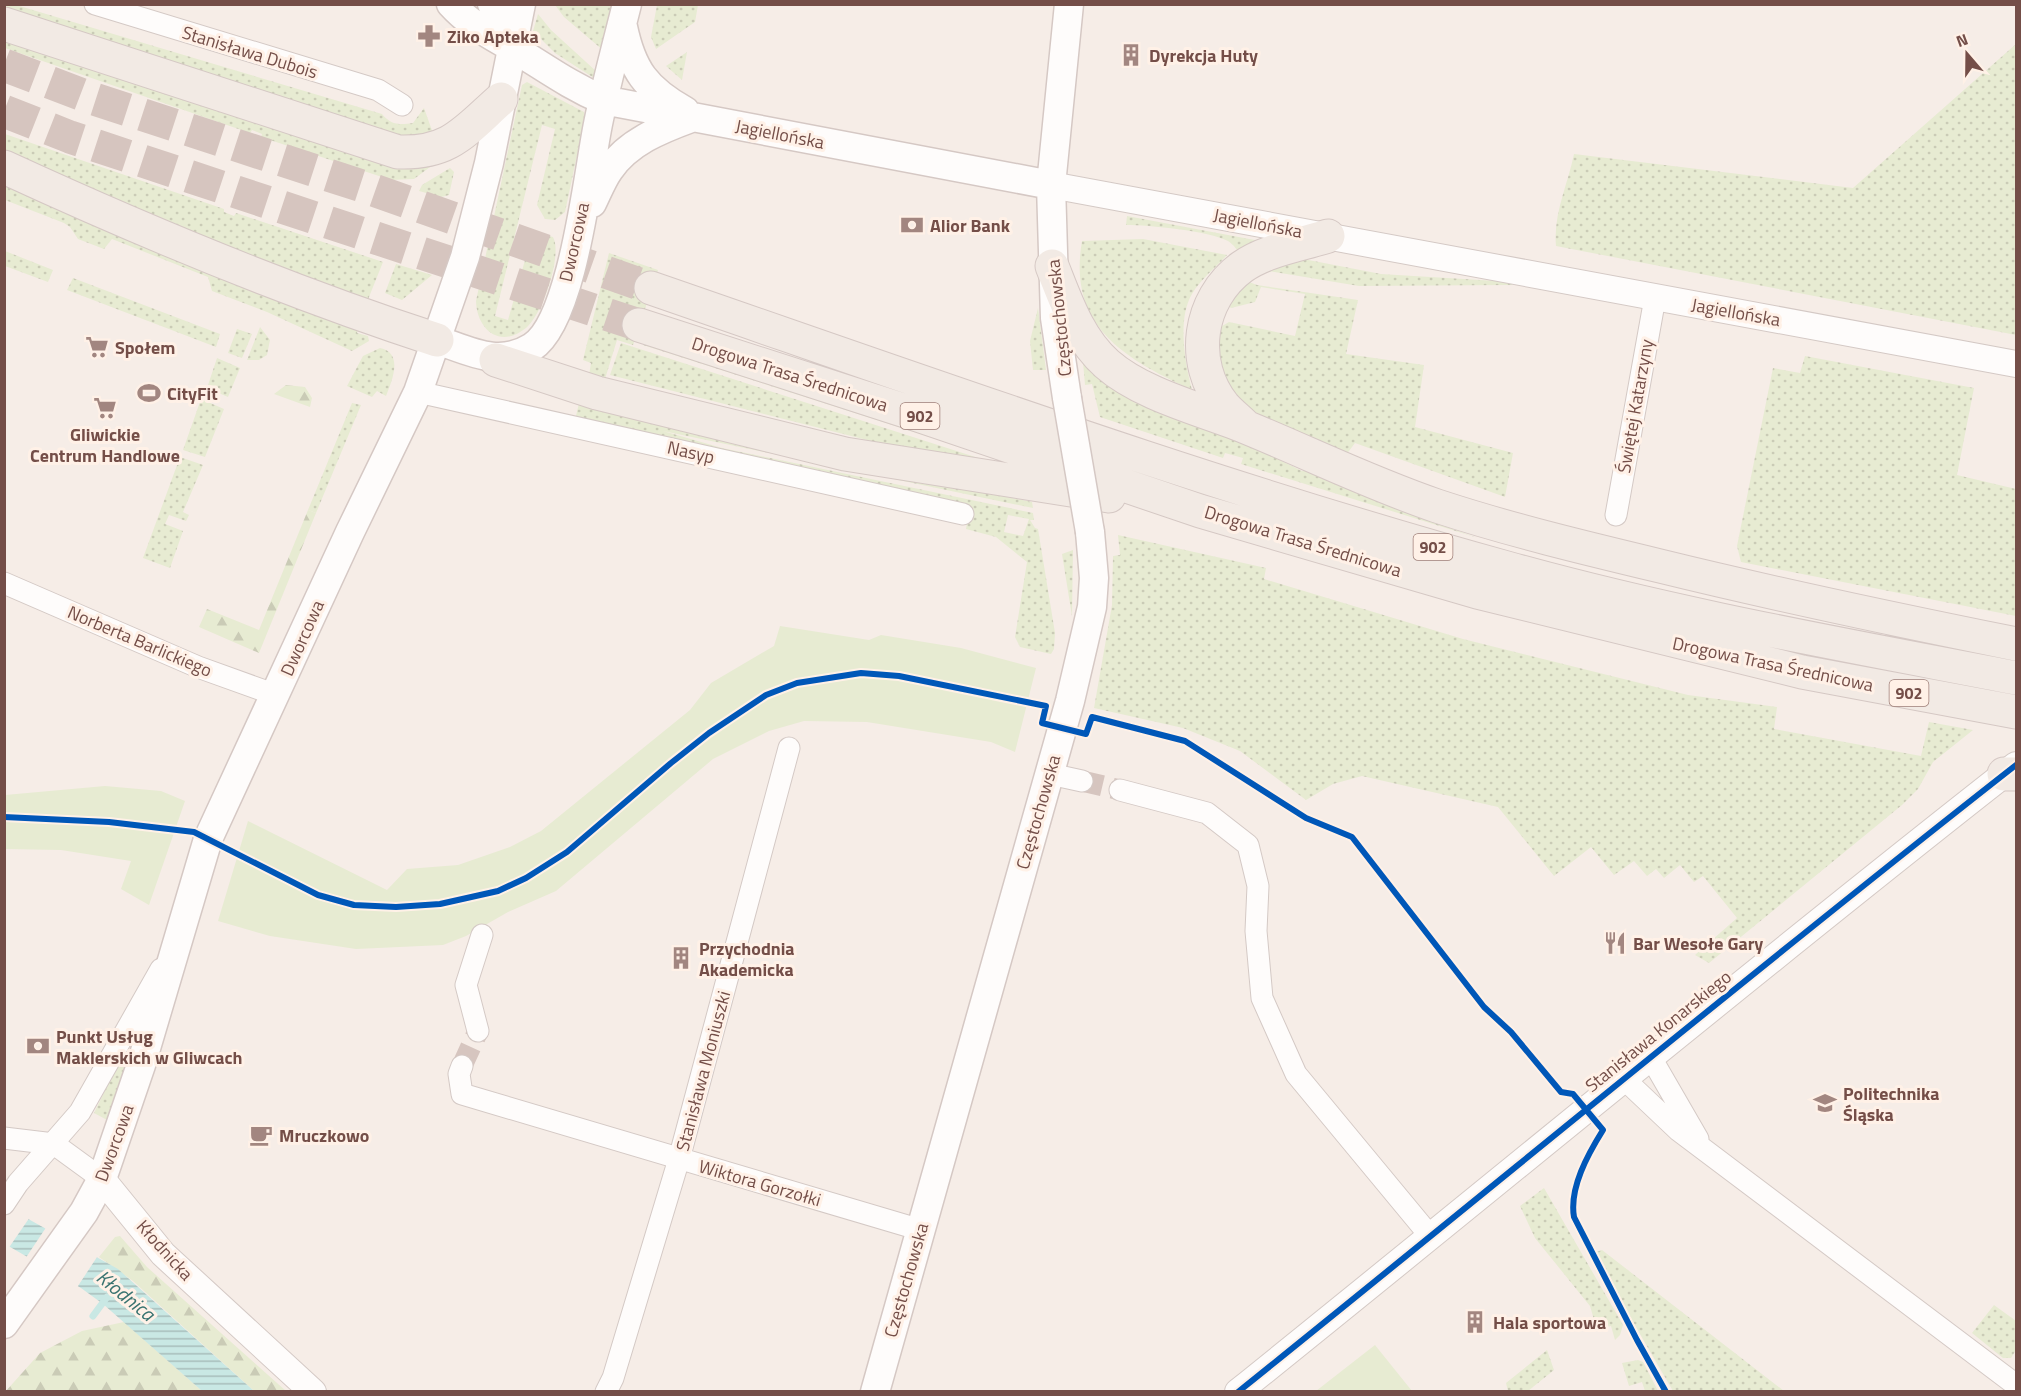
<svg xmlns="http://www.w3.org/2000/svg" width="2021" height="1396" font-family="'Titillium Web',sans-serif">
	<defs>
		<pattern id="grass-dots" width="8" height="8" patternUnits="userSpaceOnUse" patternTransform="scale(1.5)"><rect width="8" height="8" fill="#e7ebd2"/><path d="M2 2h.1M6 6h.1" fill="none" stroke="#cacbb6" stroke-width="1.8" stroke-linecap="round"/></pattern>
		<pattern id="forest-firs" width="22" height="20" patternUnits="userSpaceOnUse" patternTransform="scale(1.5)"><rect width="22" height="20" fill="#e7ebd2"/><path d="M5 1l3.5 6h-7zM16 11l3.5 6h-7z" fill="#cacbb6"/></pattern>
		<pattern id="water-rules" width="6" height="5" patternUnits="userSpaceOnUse" patternTransform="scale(1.5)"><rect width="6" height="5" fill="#c9e8e4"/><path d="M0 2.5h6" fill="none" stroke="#a8bebb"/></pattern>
	</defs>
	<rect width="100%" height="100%" fill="#f6ede7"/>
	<path fill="url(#grass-dots)" fill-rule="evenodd" d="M 4,5 L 16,5 L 382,114 C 391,125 399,125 413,123 L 424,108 L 434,136 L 416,140 L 5,16 Z
		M 555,5 L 615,5 L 604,51 L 564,17 Z
		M 657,5 L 698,5 L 695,22 L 656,49 L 651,37 Z
		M 538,14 L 551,30 L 597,72 L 594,78 L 555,53 L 533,31 Z
		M 4,37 L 446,155 L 414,179 L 391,180 L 261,137 L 262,134 L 252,130 L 250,133 L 5,48 Z
		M 2016,44 L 2016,335 L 1556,246 C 1553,214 1568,184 1574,154 L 1853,188 Z
		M 687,52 L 682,80 L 666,66 Z
		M 527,82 L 584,112 L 585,117 L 565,212 L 555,220 L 545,219 L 537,205 L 555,129 L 542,125 L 495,316 L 508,320 L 531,239 L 541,234 L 553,237 C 563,255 542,315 526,328 C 500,349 477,330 476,301 L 522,85 Z
		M 5,134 L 224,209 L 224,212 L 234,216 L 236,213 L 383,262 L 367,302 L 301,278 L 5,154 Z
		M 450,168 L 454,172 L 449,195 L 441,197 L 419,191 L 422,185 Z
		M 4,178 L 360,324 L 357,333 L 368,336 L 369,341 L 352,351 L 267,312 L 212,291 L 208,277 L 112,239 L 104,249 L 78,239 L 70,227 L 64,223 L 5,200 Z
		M 1127,216 L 1260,241 L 1241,255 C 1237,250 1234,245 1228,241 C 1209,231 1149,225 1126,225 Z
		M 1143,239 L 1227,255 C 1216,267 1200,280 1192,294 C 1177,319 1185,363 1192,390 C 1126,359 1067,327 1082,241 Z
		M 5,251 L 53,270 L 48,282 L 5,266 Z
		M 609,253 L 658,270 L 633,345 L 617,340 L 605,379 L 589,375 L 591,363 L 583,360 Z
		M 1298,258 L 1381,274 L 1513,282 L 1512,285 L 1359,286 L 1263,270 Z
		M 396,264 L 432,275 L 402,300 L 385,293 Z
		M 73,278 L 220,334 L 216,347 L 67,290 Z
		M 1244,280 L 1257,285 L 1358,300 L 1346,354 L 1424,365 L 1415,427 L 1513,453 L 1505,497 L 1355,443 L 1346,455 L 1251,415 L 1224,388 L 1214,339 L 1217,329 L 1229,322 L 1295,336 L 1305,294 L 1261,287 L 1255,302 L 1231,308 L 1226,304 Z
		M 1038,308 L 1046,370 L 1033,370 L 1030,341 Z
		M 260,327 L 270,340 L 267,355 L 259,360 L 247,360 Z
		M 237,329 L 252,334 L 242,358 L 228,353 Z
		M 646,340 L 1012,458 L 1006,475 L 610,375 L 621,343 L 997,464 L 998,459 L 643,345 Z
		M 380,348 C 404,353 392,381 386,396 L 377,391 L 372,397 L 347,386 L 363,356 Z
		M 1805,356 L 1974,388 L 1957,475 L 2016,489 L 2016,616 L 1741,562 L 1737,546 L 1773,368 L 1800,373 Z
		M 217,358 L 240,368 L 228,397 L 207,388 Z
		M 1083,362 L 1302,471 L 1309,471 L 1404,512 L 1478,538 L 1241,464 L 1243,458 L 1225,453 L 1223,458 L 1100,417 L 1092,384 L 1085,385 Z
		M 201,399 L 224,409 L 205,457 L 183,450 Z
		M 580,399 L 905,476 L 1032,502 L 1033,508 L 663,431 L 722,448 L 1033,513 L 1034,520 L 1030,520 L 1035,528 L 1038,529 L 1055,633 L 1054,649 L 1051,654 L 1020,647 L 1015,637 L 1027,562 L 996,537 L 966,529 L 970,507 L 576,416 ZM 1008,515 L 1029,519 L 1023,536 L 1004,532 Z
		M 352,403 L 361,405 L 316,513 L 308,510 Z
		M 180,457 L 203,465 L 183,512 L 189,515 L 186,521 L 169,515 L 165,524 L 183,531 L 170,568 L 143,558 Z
		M 1118,535 L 1266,568 L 1264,579 L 1463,639 L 1688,695 L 1777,707 L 1774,729 L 1921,756 L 1929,722 L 1973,730 L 1933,762 L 1918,789 L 1902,805 L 1709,963 L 1695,955 L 1737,918 L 1703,876 L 1694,882 L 1680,865 L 1664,878 L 1656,869 L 1647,876 L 1634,861 L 1614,875 L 1591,847 L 1554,876 L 1498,807 L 1362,776 L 1333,784 L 1306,800 L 1240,751 L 1183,728 L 1094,708 L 1112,605 L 1113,556 L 1120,555 Z
		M 1073,550 L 1072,616 L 1062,554 Z
		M 126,1048 L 133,1052 L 109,1121 L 94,1113 Z
		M 1544,1188 L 1623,1325 L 1620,1335 L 1615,1340 L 1611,1326 L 1597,1330 L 1590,1306 L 1535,1238 L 1520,1206 Z
		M 1602,1250 L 1784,1391 L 1673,1391 L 1593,1253 Z
		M 1994,1305 L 2016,1321 L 2016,1350 L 2011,1358 L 2003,1358 L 1972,1333 Z
		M 1547,1350 L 1554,1370 L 1528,1391 L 1508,1391 L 1506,1383 Z
		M 1638,1360 L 1643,1362 L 1658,1391 L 1645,1391 L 1642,1382 L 1629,1386 L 1622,1363 Z"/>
	<path fill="url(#forest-firs)" d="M 286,385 L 305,387 L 312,398 L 310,407 L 274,394 Z
		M 308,510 L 316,513 L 259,653 L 199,627 L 207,609 L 259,630 Z
		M 120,1236 L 147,1267 L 286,1391 L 254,1391 L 133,1281 L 99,1257 L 115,1237 Z
		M 124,1322 L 202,1391 L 5,1392 L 40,1353 L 82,1331 Z"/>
	<path fill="#e7ebd2" d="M 780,626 L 869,640 L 881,635 L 961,648 L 1036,668 L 1015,752 L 991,742 L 867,722 L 804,721 L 769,731 L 713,759 L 556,891 L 508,912 L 466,936 L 443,945 L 356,949 L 270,936 L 218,921 L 248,821 L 387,890 L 407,869 L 458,865 L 510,847 L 541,831 L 690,710 L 711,683 L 774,646 Z
		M 105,786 L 161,791 L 185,801 L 149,905 L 121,889 L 131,861 L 61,850 L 5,849 L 5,795 Z
		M 1375,1345 L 1412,1391 L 1316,1391 Z"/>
	<path fill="url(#water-rules)" d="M 5,1206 L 118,1269 L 254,1391 L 202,1391 L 103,1304 L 81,1288 L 5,1244 Z"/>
	<path fill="#f6ede7" d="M 4,1203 L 30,1217 L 8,1249 L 4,1247 Z
		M 47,1226 L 99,1254 L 76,1289 L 25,1259 Z"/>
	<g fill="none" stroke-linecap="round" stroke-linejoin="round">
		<path stroke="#c9e8e4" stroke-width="7" d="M 93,1316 L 107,1297"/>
		<path stroke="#d6c5bf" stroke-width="21" stroke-dasharray="21 10" stroke-linecap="butt" d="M 1082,781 L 1120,790
			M 462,1066 L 478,1031"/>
		<path stroke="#d6c5bf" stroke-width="33" stroke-dasharray="33 16" stroke-linecap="butt" d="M 4,65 L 88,97 L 362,186 L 651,288
			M 4,111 L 70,137 L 639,325"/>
		<g stroke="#d4c9c5" stroke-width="23">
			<path id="minor" d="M 95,4 L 378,90 L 402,105
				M 418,392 L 963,514
				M 1616,515 L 1655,298
				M 4,583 L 198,667 L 276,695
				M 1050,774 L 1082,781
				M 1120,790 L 1207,813 L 1248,845 L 1258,886 L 1256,931 L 1262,998 L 1296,1074 L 1431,1237
				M 478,1031 L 466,985 L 482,935
				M 1650,1056 L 1698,1139
				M 462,1066 L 459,1074 L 462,1094 L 921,1230
				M 1622,1077 L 1678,1130 L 2016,1385
				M 4,1138 L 54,1144 L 102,1179
				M 4,1204 L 18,1183 L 80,1112 L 161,969
				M 606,1392 L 613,1378 L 679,1159 L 789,748"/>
		</g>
		<g stroke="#d4c9c5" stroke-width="28">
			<path id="tertiary" d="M 1051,185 L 2016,364
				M 102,1179 L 163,1254 L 313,1392
				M 1238,1392 C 1498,1183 1754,970 2016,765"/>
		</g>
		<g stroke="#d5c8c4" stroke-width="31">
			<path id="secondary" d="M 451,4 C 469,24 489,34 511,47 C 543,66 568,85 603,100 L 1051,185
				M 492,4 L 513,48
				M 623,27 C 632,70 646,89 685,111
				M 592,203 C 597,193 602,180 609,170 C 628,142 661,129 691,118
				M 437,340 C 470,351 499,368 532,347 C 573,321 588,173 598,124 C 606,84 617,44 627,4
				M 1067,398 L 1055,318 L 1051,185 L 1069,4
				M 4,1324 L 84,1212 L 102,1179 L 141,1065 L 208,839 L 350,532 L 418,392 L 465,257 L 489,163 L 521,4
				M 875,1392 L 1070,701 L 1092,607 L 1094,578 L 1090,532"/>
		</g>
		<g stroke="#d5c8c4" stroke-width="35">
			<path id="primary" d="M 4,24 L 398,152 C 450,154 465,131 501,99
				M 4,167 C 145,232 289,292 437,340
				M 1052,266 C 1066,301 1078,338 1107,364 C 1142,395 1204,410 1248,428 C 1311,454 1372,484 1437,506 C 1510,530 1585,548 1660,566 C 1778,595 1897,620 2016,644
				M 651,288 C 935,386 1217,488 1507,568 C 1675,615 1846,645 2016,678
				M 639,325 L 918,415 L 1200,511 L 1477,592 L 1802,672 L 2016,712
				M 496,360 L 597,393 L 845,454 L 1109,496
				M 1244,425 C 1237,418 1230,413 1224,406 C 1189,363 1198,299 1242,267 C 1266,250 1300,245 1328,236
				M 2004,774 L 2016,774"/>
		</g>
		<use href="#minor" stroke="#fefcfb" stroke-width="21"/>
		<use href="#tertiary" stroke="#fefcfb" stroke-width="26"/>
		<use href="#secondary" stroke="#fefcfb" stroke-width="28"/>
		<use href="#primary" stroke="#f2eae4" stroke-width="33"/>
		<g stroke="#d5c8c4" stroke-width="31" stroke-linecap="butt">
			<path id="secondary-bridge" d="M 1067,398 L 1090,532"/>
		</g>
		<use href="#secondary-bridge" stroke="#fefcfb" stroke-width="28"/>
		<g stroke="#fff1e7" stroke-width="10">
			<path id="cycleway" d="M 4,817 L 109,822 L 194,832 L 318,895 L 354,905 L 396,907 L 440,904 L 498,891 L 526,878 L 567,852 L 671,763 L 709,733 L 766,695 L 797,683 L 861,673 L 899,676 L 1046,706 L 1042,723 L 1086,734 L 1092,717 L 1185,741 L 1306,818 L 1352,837 L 1484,1007 L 1511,1032 L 1561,1092 L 1573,1094 L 1603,1130 C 1588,1154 1569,1188 1574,1217 L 1637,1340 L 1666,1392
				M 1238,1392 C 1498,1183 1754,970 2016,765"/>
		</g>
		<use href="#cycleway" stroke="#0057b8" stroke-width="6"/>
	</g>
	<defs>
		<g id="pharmacy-bare" transform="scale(1.8)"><path d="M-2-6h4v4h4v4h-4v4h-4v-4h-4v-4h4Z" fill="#a28680" stroke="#fff1e7" stroke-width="2.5" paint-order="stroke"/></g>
		<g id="building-bare" transform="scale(1.8)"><path d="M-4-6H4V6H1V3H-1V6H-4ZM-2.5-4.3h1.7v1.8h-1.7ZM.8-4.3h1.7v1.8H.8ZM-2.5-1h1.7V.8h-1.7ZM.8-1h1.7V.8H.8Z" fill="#a28680" stroke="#fff1e7" stroke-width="2.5" paint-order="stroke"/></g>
		<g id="bank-bare" transform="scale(1.8)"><path d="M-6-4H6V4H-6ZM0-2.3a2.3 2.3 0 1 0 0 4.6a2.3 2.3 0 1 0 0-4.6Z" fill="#a28680" stroke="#fff1e7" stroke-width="2.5" paint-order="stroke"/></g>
		<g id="supermarket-bare" transform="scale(1.8)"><path d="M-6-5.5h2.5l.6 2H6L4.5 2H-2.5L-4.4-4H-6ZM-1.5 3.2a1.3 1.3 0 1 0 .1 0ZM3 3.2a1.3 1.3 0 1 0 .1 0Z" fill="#a28680" stroke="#fff1e7" stroke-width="2.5" paint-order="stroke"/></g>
		<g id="stadium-bare" transform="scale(1.8)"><path d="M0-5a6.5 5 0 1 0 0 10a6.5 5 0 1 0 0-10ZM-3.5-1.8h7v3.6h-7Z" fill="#a28680" stroke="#fff1e7" stroke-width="2.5" paint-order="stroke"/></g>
		<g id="restaurant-bare" transform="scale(1.8)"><path d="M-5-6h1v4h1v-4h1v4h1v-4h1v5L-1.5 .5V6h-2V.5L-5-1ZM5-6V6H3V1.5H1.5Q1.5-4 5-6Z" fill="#a28680" stroke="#fff1e7" stroke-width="2.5" paint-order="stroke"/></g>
		<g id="university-bare" transform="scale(1.8)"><path d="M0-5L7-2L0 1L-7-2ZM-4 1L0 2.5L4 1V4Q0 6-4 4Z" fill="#a28680" stroke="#fff1e7" stroke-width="2.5" paint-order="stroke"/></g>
		<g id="cafe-bare" transform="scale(1.8)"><path d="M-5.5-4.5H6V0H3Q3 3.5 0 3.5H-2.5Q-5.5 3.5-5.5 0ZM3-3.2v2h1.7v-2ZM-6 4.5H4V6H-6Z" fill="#a28680" stroke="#fff1e7" stroke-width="2.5" paint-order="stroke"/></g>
	</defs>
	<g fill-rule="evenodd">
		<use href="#pharmacy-bare" x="429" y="36"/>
		<use href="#building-bare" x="1131" y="55"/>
		<use href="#bank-bare" x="912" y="225"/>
		<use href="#supermarket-bare" x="97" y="347"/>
		<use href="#stadium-bare" x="149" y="393"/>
		<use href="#supermarket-bare" x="105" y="408"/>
		<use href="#restaurant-bare" x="1615" y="943"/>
		<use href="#building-bare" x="681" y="958"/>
		<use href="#bank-bare" x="38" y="1046"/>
		<use href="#university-bare" x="1825" y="1103"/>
		<use href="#cafe-bare" x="261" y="1135"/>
		<use href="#building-bare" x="1475" y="1322"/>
	</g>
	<g text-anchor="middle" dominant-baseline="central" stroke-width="6" stroke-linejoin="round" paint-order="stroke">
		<g fill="#fff1e7" stroke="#9e7f78" stroke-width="1.5">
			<rect x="900.5" y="403" width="39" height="26" rx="4.5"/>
			<rect x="1413.5" y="534" width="39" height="26" rx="4.5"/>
			<rect x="1889.5" y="680" width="39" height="26" rx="4.5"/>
		</g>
		<g font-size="16" font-weight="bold" fill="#744e48">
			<text x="920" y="416">902</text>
			<text x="1433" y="547">902</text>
			<text x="1909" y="693">902</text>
		</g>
		<g font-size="18" font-weight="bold" fill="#744e48" stroke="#fff1e7" text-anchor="start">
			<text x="447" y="36">Ziko Apteka</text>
			<text x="1149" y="55">Dyrekcja Huty</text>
			<text x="930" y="225">Alior Bank</text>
			<text x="115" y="347">Społem</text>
			<text x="167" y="393">CityFit</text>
			<text x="105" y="434" text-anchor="middle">Gliwickie<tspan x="105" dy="21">Centrum Handlowe</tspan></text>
			<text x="1633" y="943">Bar Wesołe Gary</text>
			<text x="699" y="948">Przychodnia<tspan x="699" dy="21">Akademicka</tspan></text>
			<text x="56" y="1036">Punkt Usług<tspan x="56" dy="21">Maklerskich w Gliwcach</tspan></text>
			<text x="1843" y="1093">Politechnika<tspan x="1843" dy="21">Śląska</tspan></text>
			<text x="279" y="1135">Mruczkowo</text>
			<text x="1493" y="1322">Hala sportowa</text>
		</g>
		<g font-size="18" fill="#744e48" stroke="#fff1e7">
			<text transform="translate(250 52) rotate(17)">Stanisława Dubois</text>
			<text transform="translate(780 134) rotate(11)">Jagiellońska</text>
			<text transform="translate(1258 223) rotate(11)">Jagiellońska</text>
			<text transform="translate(574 242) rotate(-77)">Dworcowa</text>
			<text transform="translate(1736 312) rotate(10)">Jagiellońska</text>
			<text transform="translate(1059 318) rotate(-96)">Częstochowska</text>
			<text transform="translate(790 374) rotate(18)">Drogowa Trasa Średnicowa</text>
			<text transform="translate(1635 406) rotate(-80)">Świętej Katarzyny</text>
			<text transform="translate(691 452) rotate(13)">Nasyp</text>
			<text transform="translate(1303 541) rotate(17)">Drogowa Trasa Średnicowa</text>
			<text transform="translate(302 638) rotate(-66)">Dworcowa</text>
			<text transform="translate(140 641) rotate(23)">Norberta Barlickiego</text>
			<text transform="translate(1773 664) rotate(12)">Drogowa Trasa Średnicowa</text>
			<text transform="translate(1038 812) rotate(-74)">Częstochowska</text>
			<text transform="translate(1658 1031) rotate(-39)">Stanisława Konarskiego</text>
			<text transform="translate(703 1071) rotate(-75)">Stanisława Moniuszki</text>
			<text transform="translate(114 1143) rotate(-70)">Dworcowa</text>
			<text transform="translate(760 1183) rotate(16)">Wiktora Gorzołki</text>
			<text transform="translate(165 1250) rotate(48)">Kłodnicka</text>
			<text transform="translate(906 1280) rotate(-74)">Częstochowska</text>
		</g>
		<g font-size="20" font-style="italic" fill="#397370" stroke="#fff1e7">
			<text transform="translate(126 1295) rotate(39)">Kłodnica</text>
		</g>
	</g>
	<rect width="2021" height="1396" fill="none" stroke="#744e48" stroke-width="12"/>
	<g transform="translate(1967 54) rotate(340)" stroke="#fff1e7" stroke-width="4.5" paint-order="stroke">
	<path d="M0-4.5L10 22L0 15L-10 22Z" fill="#744e48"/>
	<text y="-9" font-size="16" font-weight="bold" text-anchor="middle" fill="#744e48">N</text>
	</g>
</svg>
